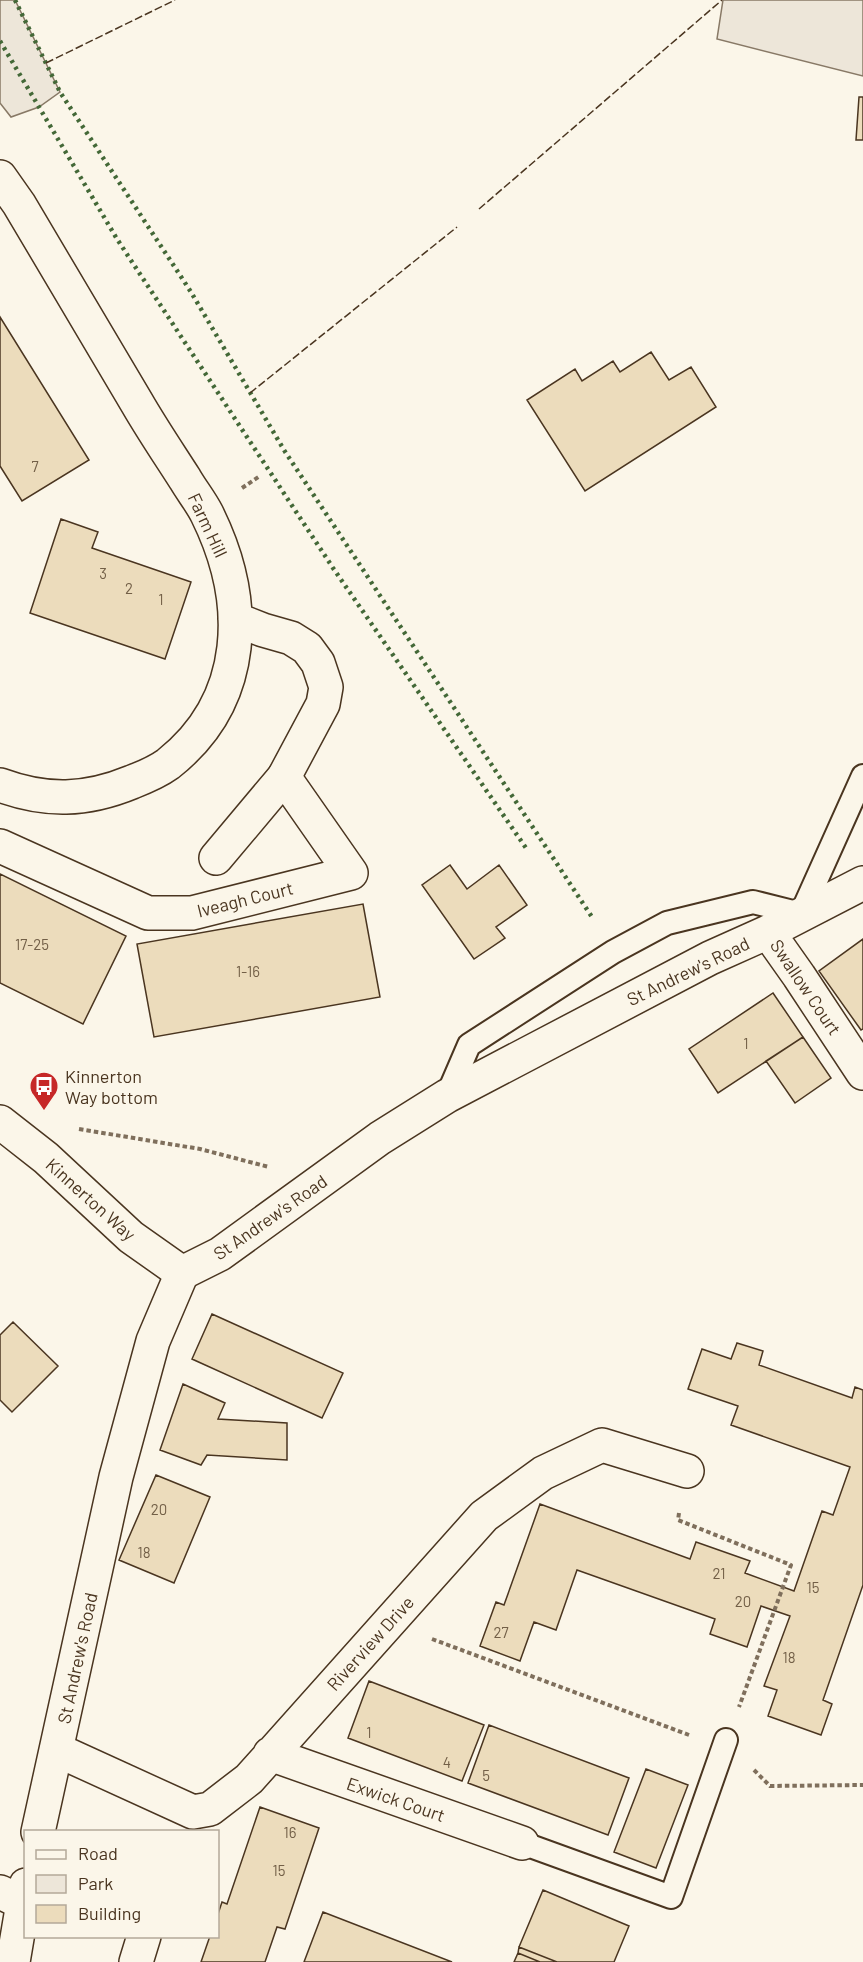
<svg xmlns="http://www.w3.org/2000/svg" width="863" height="1962" font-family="Barlow,sans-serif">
	<rect width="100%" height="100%" fill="#fbf6e9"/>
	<path fill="#ede6d9" stroke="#887966" stroke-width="1.5" d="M 0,0 L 15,0 L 60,92 L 39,107 L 11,117 L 0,103 Z
		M 723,0 L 863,0 L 863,76 L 717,39 Z"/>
	<path fill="#ecdcbc" stroke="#4a3520" stroke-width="1.5" d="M 859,97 L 863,97 L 863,140 L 856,140 Z
		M 0,317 L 89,460 L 22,501 L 0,466 Z
		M 651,352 L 669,380 L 691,367 L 716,407 L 585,491 L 527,400 L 575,369 L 582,381 L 613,361 L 620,372 Z
		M 61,519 L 98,532 L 92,548 L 191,582 L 165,659 L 30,613 Z
		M 450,865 L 467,889 L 499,865 L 527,905 L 496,927 L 505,938 L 474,959 L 422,885 Z
		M 0,874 L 126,936 L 83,1024 L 0,983 Z
		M 363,904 L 380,997 L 154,1037 L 137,944 Z
		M 863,939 L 863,1029 L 861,1030 L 819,971 Z
		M 773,993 L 803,1037 L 718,1093 L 689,1049 Z
		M 803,1037 L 831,1078 L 795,1103 L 766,1061 Z
		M 212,1314 L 343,1373 L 322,1418 L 192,1359 Z
		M 13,1322 L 58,1366 L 12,1412 L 0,1400 L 0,1335 Z
		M 737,1343 L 763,1351 L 759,1365 L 852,1398 L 855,1387 L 863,1390 L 863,1585 L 823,1700 L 832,1704 L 821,1735 L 768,1716 L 777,1690 L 764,1686 L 790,1616 L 761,1606 L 747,1647 L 710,1634 L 715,1619 L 577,1570 L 556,1630 L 534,1622 L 520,1661 L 480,1646 L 496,1602 L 504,1605 L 540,1504 L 690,1559 L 696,1542 L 750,1561 L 745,1573 L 794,1591 L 822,1511 L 833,1515 L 850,1467 L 731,1425 L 738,1406 L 688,1389 L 702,1349 L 731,1359 Z
		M 183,1384 L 225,1403 L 218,1419 L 287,1423 L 287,1460 L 207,1455 L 201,1465 L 160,1450 Z
		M 156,1475 L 210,1497 L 174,1583 L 119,1560 Z
		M 369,1681 L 484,1725 L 462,1781 L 348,1738 Z
		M 489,1725 L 629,1778 L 608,1835 L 468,1783 Z
		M 646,1769 L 688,1785 L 656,1868 L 614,1852 Z
		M 260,1807 L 319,1828 L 285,1929 L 277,1927 L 265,1962 L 201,1962 L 210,1936 L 218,1936 L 218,1914 L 222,1902 L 227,1904 Z
		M 543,1890 L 629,1926 L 614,1962 L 557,1962 L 519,1947 Z
		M 323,1912 L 452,1962 L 304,1962 Z
		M 519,1947 L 557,1962 L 540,1962 L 518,1953 Z
		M 518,1953 L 540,1962 L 514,1962 Z"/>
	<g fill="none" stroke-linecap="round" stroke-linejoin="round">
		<g stroke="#4a3520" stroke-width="26">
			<path id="service" d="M 447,1096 L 469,1045 L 613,952 L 667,923 L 753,902 L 801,914 L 863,776
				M 522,1843 L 671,1897 L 726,1740"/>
		</g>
		<g stroke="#4a3520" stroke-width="36">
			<path id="pedestrian" d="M 0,846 L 148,913 L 192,913 L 351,873 L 284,777"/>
		</g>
		<g stroke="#4a3520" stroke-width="36">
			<path id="minor" d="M 0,177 L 19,204 C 58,270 98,336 137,403 C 152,429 169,454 185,479 C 192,491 201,502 207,514 C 250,601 249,700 168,764 C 157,772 145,777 132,782 C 86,801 46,802 0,785
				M 216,858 L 284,777 L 323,704 L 326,687 L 318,663 L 307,648 L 291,638 L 263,630 L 235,619
				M 768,932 L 799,976 L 863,1073
				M 0,1122 L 46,1158 L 131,1237 L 182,1273 L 220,1254 L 380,1138 L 447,1096 L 710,958 L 768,932 L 863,883
				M 57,1750 L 193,1812 L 210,1809 L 249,1779 L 484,1516 L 543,1473 L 602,1445 L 687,1471
				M 270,1754 L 522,1843
				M 0,1892 L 21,1902
				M 136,1962 L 144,1936"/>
		</g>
		<g stroke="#4a3520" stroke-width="36">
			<path id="tertiary" d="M 38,1832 L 116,1477 L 153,1341 L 182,1273
				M 13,1962 L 26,1885"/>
		</g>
		<path stroke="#7f6f5c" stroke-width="4" stroke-dasharray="4.5 3" stroke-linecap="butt" d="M 242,488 L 260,476
			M 79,1129 L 200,1149 L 269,1167
			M 679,1513 L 678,1520 L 791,1565 L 739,1707
			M 432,1639 L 689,1735
			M 754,1770 L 770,1786 L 863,1785"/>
		<use href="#service" stroke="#fbf6e9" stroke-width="22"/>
		<use href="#pedestrian" stroke="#fbf6e9" stroke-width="33"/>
		<use href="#minor" stroke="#fbf6e9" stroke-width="33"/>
		<use href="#tertiary" stroke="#fbf6e9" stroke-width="33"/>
		<path stroke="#436837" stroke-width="4.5" stroke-dasharray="3 4.5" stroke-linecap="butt" d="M 15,0 L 60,92 L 191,292 L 284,450 L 592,917
			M 0,41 L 117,239 L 333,568 L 526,848"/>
		<path stroke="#4a3520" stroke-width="1.5" stroke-dasharray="8 3" stroke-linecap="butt" d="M 46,63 L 175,0
			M 479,209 L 722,0
			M 250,393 L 457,227"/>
	</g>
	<defs>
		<g id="bus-pin" transform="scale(1.5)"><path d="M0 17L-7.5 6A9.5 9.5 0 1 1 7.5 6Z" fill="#c62828" stroke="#fbf6e9"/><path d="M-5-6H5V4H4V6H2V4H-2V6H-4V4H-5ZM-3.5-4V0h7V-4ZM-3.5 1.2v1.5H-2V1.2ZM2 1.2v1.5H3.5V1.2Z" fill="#fff"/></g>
	</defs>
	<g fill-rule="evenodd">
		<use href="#bus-pin" x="44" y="1086"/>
	</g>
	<g text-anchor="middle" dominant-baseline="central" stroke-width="4.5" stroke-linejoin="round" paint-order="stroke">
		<g font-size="15" fill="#725f47">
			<text x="35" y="466">7</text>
			<text x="103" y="573">3</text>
			<text x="129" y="588">2</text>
			<text x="161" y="599">1</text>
			<text x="32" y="944">17-25</text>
			<text x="248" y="971">1-16</text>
			<text x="746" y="1043">1</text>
			<text x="159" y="1509">20</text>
			<text x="144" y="1552">18</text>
			<text x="719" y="1573">21</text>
			<text x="813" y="1587">15</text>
			<text x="743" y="1601">20</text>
			<text x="501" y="1632">27</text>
			<text x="789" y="1657">18</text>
			<text x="369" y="1732">1</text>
			<text x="447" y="1762">4</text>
			<text x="486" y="1775">5</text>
			<text x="290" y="1832">16</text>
			<text x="279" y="1870">15</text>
		</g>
		<g font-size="18" fill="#4a3520" stroke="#fbf6e9">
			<text transform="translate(208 525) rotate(65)">Farm Hill</text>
			<text transform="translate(245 899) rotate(-14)">Iveagh Court</text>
			<text transform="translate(688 971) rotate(-26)">St Andrew's Road</text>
			<text transform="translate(806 987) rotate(56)">Swallow Court</text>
			<text transform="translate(91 1199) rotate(42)">Kinnerton Way</text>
			<text transform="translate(270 1217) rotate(-35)">St Andrew's Road</text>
			<text transform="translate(370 1643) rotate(-48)">Riverview Drive</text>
			<text transform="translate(77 1658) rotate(-78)">St Andrew's Road</text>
			<text transform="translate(396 1799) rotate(19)">Exwick Court</text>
		</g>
		<g font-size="18" fill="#4a3520" stroke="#fbf6e9" text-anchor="start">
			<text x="65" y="1076">Kinnerton<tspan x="65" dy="21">Way bottom</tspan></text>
		</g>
	</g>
	<rect x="24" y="1830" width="195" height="108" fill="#fbf6e9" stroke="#b4a999" stroke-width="1.5"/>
	<rect x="36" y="1850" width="30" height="9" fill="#fbf6e9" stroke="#b4a999" stroke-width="1.5"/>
	<text x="78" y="1860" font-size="18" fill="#4a3520">Road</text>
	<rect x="36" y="1875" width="30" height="18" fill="#ede6d9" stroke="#b4a999" stroke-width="1.5"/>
	<text x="78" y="1890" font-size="18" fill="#4a3520">Park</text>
	<rect x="36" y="1905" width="30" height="18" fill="#ecdcbc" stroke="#b4a999" stroke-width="1.5"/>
	<text x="78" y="1920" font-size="18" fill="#4a3520">Building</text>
</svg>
